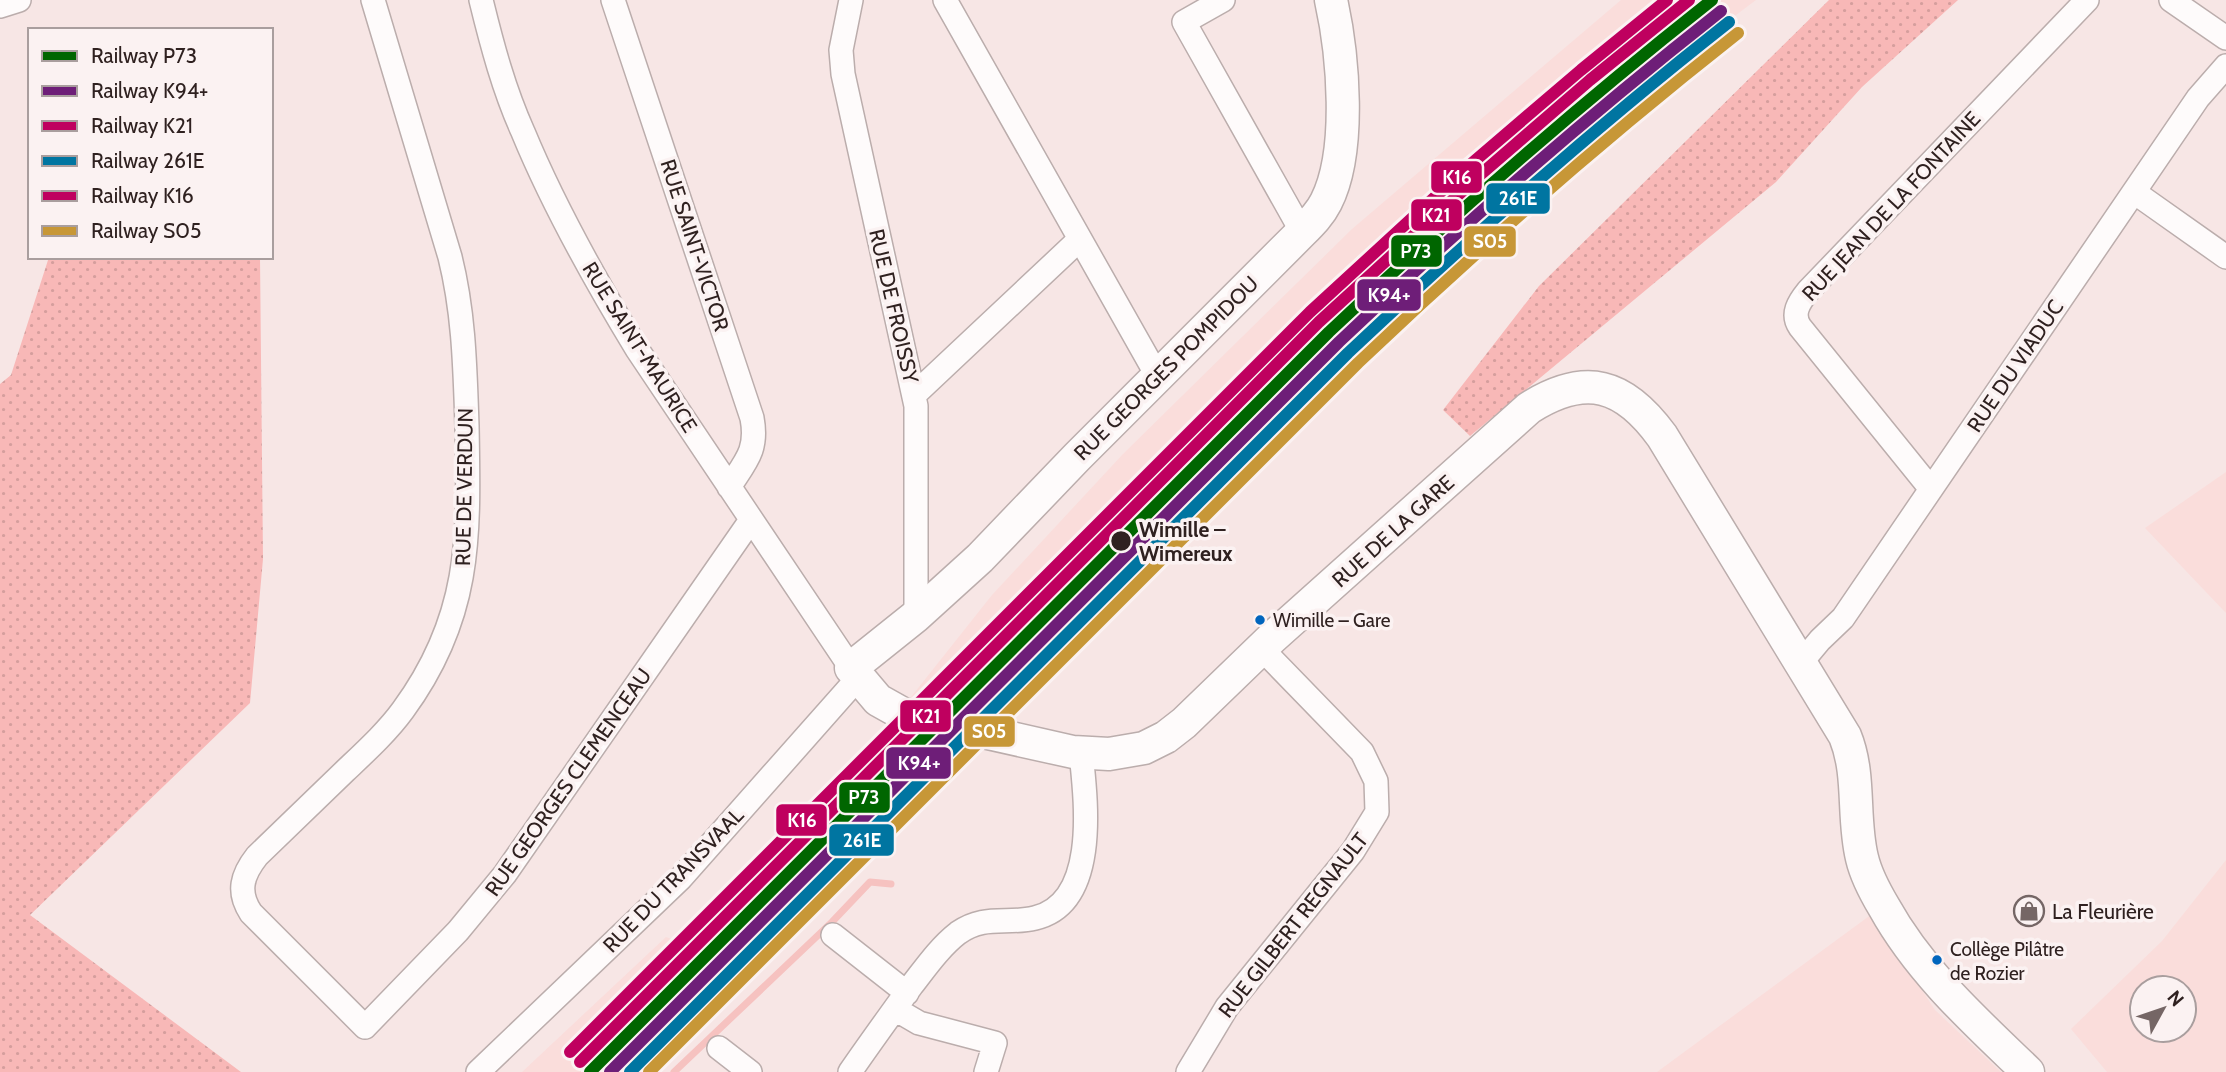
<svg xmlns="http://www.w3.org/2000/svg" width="2226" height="1072" font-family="Cabin,sans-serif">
	<defs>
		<pattern id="grass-dots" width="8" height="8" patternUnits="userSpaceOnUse" patternTransform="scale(1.75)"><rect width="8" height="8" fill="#f8b8b7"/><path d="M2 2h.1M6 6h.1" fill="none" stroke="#d59e9d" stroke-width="1.8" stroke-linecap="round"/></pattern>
	</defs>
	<rect width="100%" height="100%" fill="#f7e6e5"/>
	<path fill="#fadddb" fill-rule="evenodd" d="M 1621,0 L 1756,0 L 1635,91 L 1376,325 L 1204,484 L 1109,581 L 1106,579 L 1002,683 L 1001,692 L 975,718 L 907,702 L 992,595 L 1123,454 L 1352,229 Z
		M 2226,472 L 2226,613 L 2145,528 Z
		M 887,728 L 952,741 L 837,857 L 636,1072 L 522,1072 L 666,937 L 680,942 L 865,755 Z
		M 2226,860 L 2226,1072 L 2107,1072 L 2071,1029 L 2162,941 ZM 2142,988 L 2184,988 L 2184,1030 L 2142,1030 Z
		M 1872,914 L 1935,1010 L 2001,1072 L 1657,1072 Z"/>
	<path fill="url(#grass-dots)" d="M 1829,0 L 1958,0 L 1862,87 L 1776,182 L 1470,436 L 1443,410 L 1539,286 Z
		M 49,257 L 260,257 L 263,559 L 250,703 L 30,915 L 241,1072 L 0,1072 L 0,384 L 11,375 Z"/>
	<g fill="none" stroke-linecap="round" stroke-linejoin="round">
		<path stroke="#f6c2c0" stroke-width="7" d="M 674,1072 L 832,922 L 870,882 L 891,884"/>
		<g stroke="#bbadac" stroke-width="26">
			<path id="street" d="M 373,0 L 450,257 C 464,313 465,368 467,426 C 469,536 472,616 403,710 C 387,732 365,752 345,771 C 315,800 286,828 257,856 C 242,875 237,892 251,913 L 365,1027 L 458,931 L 505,874 L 751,520
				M 481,0 C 492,45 504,90 523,132 C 554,207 595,280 637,349 L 851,668
				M 613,0 L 752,418 C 758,450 746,461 729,487
				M 851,0 L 841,50 L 843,74 L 916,406 L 916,616
				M 945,0 L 1158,377
				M 1223,0 L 1184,22 L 1302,232
				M 2171,0 L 2226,38
				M 0,6 L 19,0
				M 2134,192 L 2226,257
				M 914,395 L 1080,239
				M 1931,489 L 1800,327 C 1791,314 1799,302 1808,291 L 2087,0
				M 1800,664 L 1820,640 L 1843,618 L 2198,98 L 2226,66
				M 833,935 L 907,993
				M 895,1009 L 919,1023 L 995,1043 L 986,1072
				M 719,1048 L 750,1072
				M 478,1072 L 681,878 L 858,678
				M 850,1072 C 870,1043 891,1014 912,985 C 926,967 940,947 958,933 C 985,914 1006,925 1035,918 C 1099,903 1086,801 1081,753
				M 1188,1072 L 1227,1007 L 1353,851 L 1377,812 L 1376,781 L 1362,752 L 1261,648"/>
		</g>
		<g stroke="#bbadac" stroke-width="35">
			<path id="secondary" d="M 1331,0 C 1343,54 1352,151 1326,202 C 1320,214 1311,223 1302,232 L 1077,457 L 980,558 L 916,616 L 851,668 L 878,700 L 903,714 L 1073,752 L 1109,754 L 1144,748 L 1166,737 L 1184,723 L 1273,637 L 1529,408 C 1586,372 1624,384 1662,436 L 1845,736 C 1861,775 1852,818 1862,858 C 1866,875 1875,892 1884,907 C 1920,972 1975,1021 2028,1072"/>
		</g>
		<use href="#street" stroke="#fefbfb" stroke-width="23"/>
		<use href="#secondary" stroke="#fefbfb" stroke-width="32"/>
		<g stroke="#fbf2f2" stroke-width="18">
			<path id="rail-1" d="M 590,1072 L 1329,332 C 1452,216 1579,105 1712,0"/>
		</g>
		<g stroke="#fbf2f2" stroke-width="18">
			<path id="rail-2" d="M 610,1072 L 1339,342 C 1461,226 1588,116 1721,11"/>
		</g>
		<g stroke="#fbf2f2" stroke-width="18">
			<path id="rail-3" d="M 580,1062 L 1319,322 L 1480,175 L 1590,80 L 1689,0"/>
		</g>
		<g stroke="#fbf2f2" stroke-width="18">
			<path id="rail-4" d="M 630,1072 L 1348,353 C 1471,237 1597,126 1729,22"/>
		</g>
		<g stroke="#fbf2f2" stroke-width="18">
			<path id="rail-5" d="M 570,1052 L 1310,312 L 1471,164 L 1581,70 L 1667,0"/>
		</g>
		<g stroke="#fbf2f2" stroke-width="18">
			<path id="rail-6" d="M 649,1072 L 1358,363 C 1480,247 1606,137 1738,33"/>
		</g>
		<use href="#rail-1" stroke="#060" stroke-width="12"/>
		<use href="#rail-2" stroke="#6e1e78" stroke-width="12"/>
		<use href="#rail-3" stroke="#bf005f" stroke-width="12"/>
		<use href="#rail-4" stroke="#0075a1" stroke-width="12"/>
		<use href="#rail-5" stroke="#bf005f" stroke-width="12"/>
		<use href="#rail-6" stroke="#c79737" stroke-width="12"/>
	</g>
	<defs>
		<g id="shop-ring" transform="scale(1.575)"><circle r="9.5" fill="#fbf2f2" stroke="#756665" stroke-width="1.5"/><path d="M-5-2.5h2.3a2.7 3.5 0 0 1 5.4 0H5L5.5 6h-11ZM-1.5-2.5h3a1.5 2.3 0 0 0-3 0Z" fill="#756665"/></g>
	</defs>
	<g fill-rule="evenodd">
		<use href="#shop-ring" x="2029" y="911"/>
	</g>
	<circle fill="#2f2120" stroke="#fbf2f2" stroke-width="2.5" cx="1121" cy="541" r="11"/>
	<g fill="#0065bd" stroke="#fbf2f2" stroke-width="2.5">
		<circle cx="1260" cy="620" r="6"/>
		<circle cx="1937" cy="960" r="6"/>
	</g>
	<g text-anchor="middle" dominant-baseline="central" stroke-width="7" stroke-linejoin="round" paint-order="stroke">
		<g font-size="19" fill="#2f2120" stroke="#fbf2f2" text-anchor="start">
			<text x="1273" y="620">Wimille – Gare</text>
			<text x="1950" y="949">Collège Pilâtre<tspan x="1950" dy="24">de Rozier</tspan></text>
		</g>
		<g font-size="21" fill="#2f2120" stroke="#fbf2f2">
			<text transform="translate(1891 206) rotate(-47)">RUE JEAN DE LA FONTAINE</text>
			<text transform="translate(695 245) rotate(72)">RUE SAINT-VICTOR</text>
			<text transform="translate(894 306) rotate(77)">RUE DE FROISSY</text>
			<text transform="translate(640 347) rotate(58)">RUE SAINT-MAURICE</text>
			<text transform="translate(2015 366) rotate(-56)">RUE DU VIADUC</text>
			<text transform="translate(1166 368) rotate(-45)">RUE GEORGES POMPIDOU</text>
			<text transform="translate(464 487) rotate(-89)">RUE DE VERDUN</text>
			<text transform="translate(1393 531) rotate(-42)">RUE DE LA GARE</text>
			<text transform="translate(568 782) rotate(-55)">RUE GEORGES CLEMENCEAU</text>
			<text transform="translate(673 880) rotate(-46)">RUE DU TRANSVAAL</text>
			<text transform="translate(1293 925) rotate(-52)">RUE GILBERT REGNAULT</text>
		</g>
		<g font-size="21" font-weight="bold" fill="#2f2120" stroke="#fbf2f2" text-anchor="start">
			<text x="1139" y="529">Wimille –<tspan x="1139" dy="24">Wimereux</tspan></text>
		</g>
		<g font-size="21" fill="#2f2120" stroke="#fbf2f2" text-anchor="start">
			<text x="2052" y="911">La Fleurière</text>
		</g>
	</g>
	<g stroke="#fbf2f2" stroke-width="2.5">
		<rect x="1430" y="160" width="53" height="34" rx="7" fill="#bf005f"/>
		<rect x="1485" y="182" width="66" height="33" rx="7" fill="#0075a1"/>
		<rect x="1410" y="198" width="53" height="34" rx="7" fill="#bf005f"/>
		<rect x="1463" y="225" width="54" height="33" rx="7" fill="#c79737"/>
		<rect x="1390" y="234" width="53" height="34" rx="7" fill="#060"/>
		<rect x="1356" y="278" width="66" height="34" rx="7" fill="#6e1e78"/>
		<rect x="899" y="699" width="53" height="34" rx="7" fill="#bf005f"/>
		<rect x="963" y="715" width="53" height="33" rx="7" fill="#c79737"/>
		<rect x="885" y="746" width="67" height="34" rx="7" fill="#6e1e78"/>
		<rect x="838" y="781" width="53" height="33" rx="7" fill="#060"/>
		<rect x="775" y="803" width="53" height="34" rx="7" fill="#bf005f"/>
		<rect x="828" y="823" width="67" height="34" rx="7" fill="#0075a1"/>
	</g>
	<g font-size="19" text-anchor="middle" font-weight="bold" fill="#fff">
		<text x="1457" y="184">K16</text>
		<text x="1518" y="205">261E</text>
		<text x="1436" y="222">K21</text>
		<text x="1490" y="248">S05</text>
		<text x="1416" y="258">P73</text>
		<text x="1389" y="302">K94+</text>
		<text x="926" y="723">K21</text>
		<text x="989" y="738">S05</text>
		<text x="919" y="770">K94+</text>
		<text x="864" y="804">P73</text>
		<text x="802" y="827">K16</text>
		<text x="862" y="847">261E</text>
	</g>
	<rect x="28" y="28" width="245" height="231" fill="#fbf2f2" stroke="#a99e9e" stroke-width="2"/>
	<rect x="42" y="51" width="35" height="10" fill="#006600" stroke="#a99e9e" stroke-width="2"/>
	<text x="91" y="63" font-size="21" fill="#2f2120">Railway P73</text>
	<rect x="42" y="86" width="35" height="10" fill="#6e1e78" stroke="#a99e9e" stroke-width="2"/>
	<text x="91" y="98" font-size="21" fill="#2f2120">Railway K94+</text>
	<rect x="42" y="121" width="35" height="10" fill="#bf005f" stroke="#a99e9e" stroke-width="2"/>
	<text x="91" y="133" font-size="21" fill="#2f2120">Railway K21</text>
	<rect x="42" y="156" width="35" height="10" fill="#0075a1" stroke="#a99e9e" stroke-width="2"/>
	<text x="91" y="168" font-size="21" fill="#2f2120">Railway 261E</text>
	<rect x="42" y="191" width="35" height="10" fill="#bf005f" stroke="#a99e9e" stroke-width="2"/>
	<text x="91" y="203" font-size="21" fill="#2f2120">Railway K16</text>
	<rect x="42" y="226" width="35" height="10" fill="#c79737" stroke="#a99e9e" stroke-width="2"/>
	<text x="91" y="238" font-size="21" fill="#2f2120">Railway S05</text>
	<g transform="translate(2163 1009) rotate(50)"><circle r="33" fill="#fbf2f2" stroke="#a99e9e" stroke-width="2"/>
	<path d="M0-5L12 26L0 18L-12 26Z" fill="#756665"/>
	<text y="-10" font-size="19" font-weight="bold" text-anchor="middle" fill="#2f2120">N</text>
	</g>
</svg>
